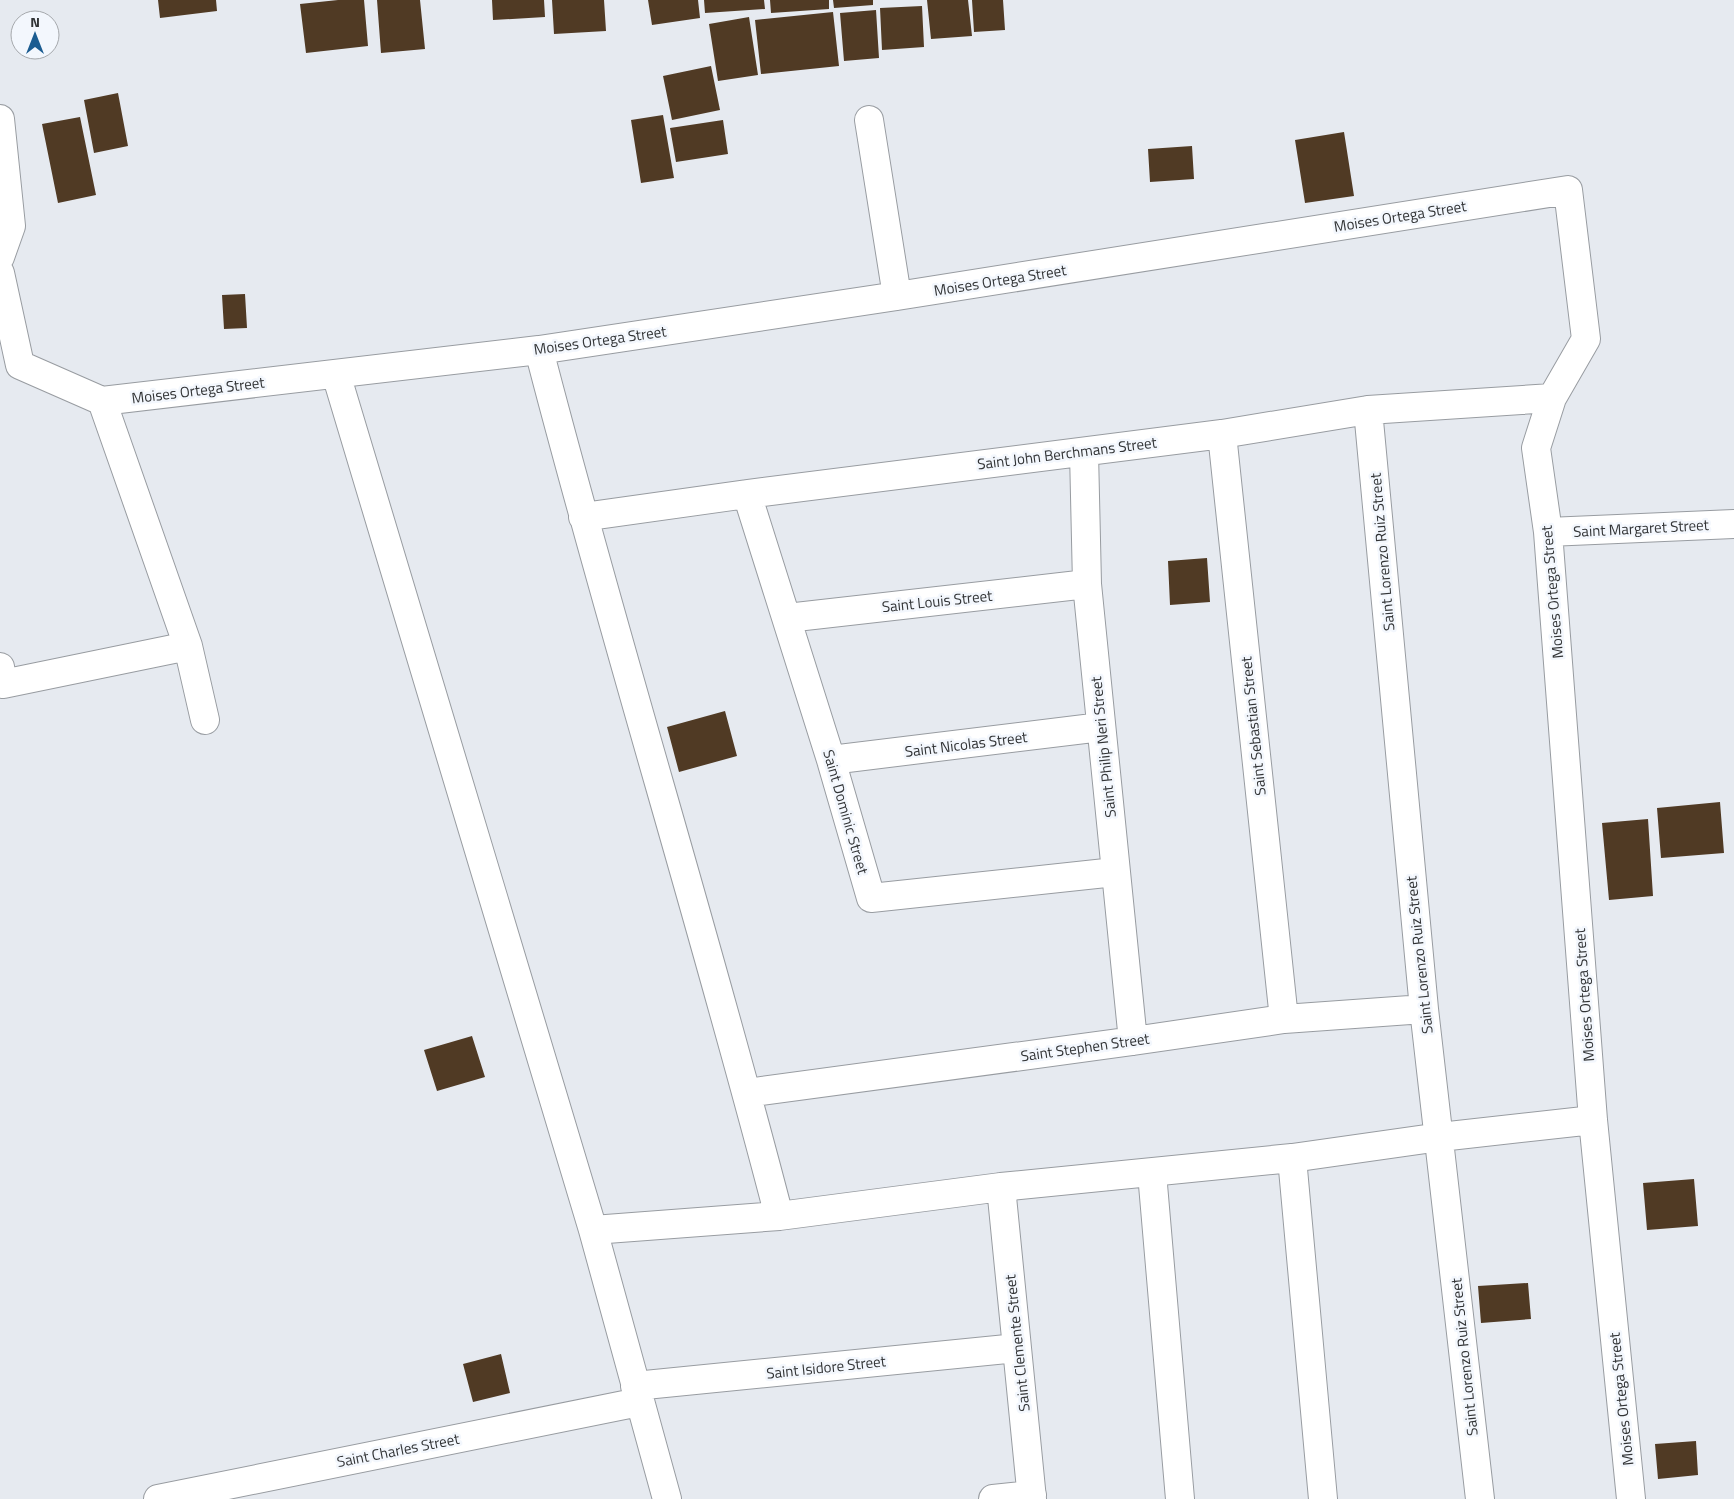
<svg xmlns="http://www.w3.org/2000/svg" width="1734" height="1499" font-family="'Titillium Web',sans-serif">
	<rect width="100%" height="100%" fill="#e6eaf0"/>
	<path fill="#503a24" d="M 158,0 L 216,0 L 217,11 L 160,18 Z
		M 338,0 L 364,0 L 368,46 L 306,53 L 300,4 Z
		M 377,0 L 420,0 L 425,49 L 381,53 Z
		M 492,0 L 544,0 L 545,17 L 493,20 Z
		M 552,0 L 604,0 L 606,31 L 554,34 Z
		M 648,0 L 698,0 L 700,18 L 652,25 Z
		M 704,0 L 764,0 L 765,9 L 705,13 Z
		M 770,0 L 829,0 L 829,9 L 771,13 Z
		M 833,0 L 873,0 L 873,5 L 834,8 Z
		M 927,0 L 968,0 L 972,36 L 931,39 Z
		M 972,0 L 1003,0 L 1005,30 L 974,32 Z
		M 922,6 L 924,47 L 882,50 L 880,8 Z
		M 876,10 L 879,58 L 844,61 L 840,13 Z
		M 833,12 L 839,66 L 761,74 L 755,20 Z
		M 749,17 L 758,75 L 718,81 L 709,24 Z
		M 711,66 L 720,110 L 672,120 L 663,76 Z
		M 118,93 L 128,146 L 94,153 L 84,100 Z
		M 663,115 L 674,178 L 641,183 L 631,120 Z
		M 80,117 L 96,195 L 58,203 L 42,124 Z
		M 723,120 L 728,154 L 676,162 L 670,128 Z
		M 1344,132 L 1354,196 L 1305,203 L 1295,140 Z
		M 1192,146 L 1194,179 L 1150,182 L 1148,149 Z
		M 245,294 L 247,328 L 224,329 L 222,295 Z
		M 1207,558 L 1210,602 L 1170,605 L 1168,561 Z
		M 725,711 L 737,756 L 679,772 L 667,727 Z
		M 1720,802 L 1724,853 L 1661,858 L 1657,808 Z
		M 1648,819 L 1653,896 L 1609,900 L 1602,823 Z
		M 472,1036 L 485,1077 L 437,1091 L 424,1050 Z
		M 1694,1179 L 1698,1226 L 1647,1230 L 1643,1183 Z
		M 1528,1283 L 1531,1319 L 1481,1323 L 1478,1286 Z
		M 501,1354 L 510,1393 L 473,1402 L 463,1364 Z
		M 1696,1441 L 1698,1475 L 1658,1479 L 1655,1444 Z"/>
	<g fill="none" stroke-linecap="round" stroke-linejoin="round">
		<g stroke="#989ca1" stroke-width="30">
			<path id="minor" d="M 0,119 L 11,226 L 0,257
				M 869,120 L 897,296
				M 0,273 L 20,365 L 102,401 L 539,350 L 897,296 L 1568,190 L 1586,339 L 1552,398 L 1536,448 L 1548,532 L 1593,1120 L 1631,1499
				M 539,350 C 614,640 704,926 779,1216
				M 336,374 L 593,1230 L 667,1499
				M 102,401 L 188,646 L 205,720
				M 1368,410 L 1424,1009 L 1480,1499
				M 1222,434 L 1284,1019
				M 1084,452 L 1087,584 L 1133,1041
				M 747,494 L 831,760 L 871,898 L 1115,872
				M 583,517 L 747,494 L 1222,434 L 1368,410 L 1552,398
				M 1548,532 L 1734,524
				M 787,618 L 1087,584
				M 0,667 L 3,684 L 188,646
				M 831,760 L 1101,727
				M 747,1093 L 1133,1041 L 1284,1019 L 1424,1009
				M 1292,1158 L 1323,1499
				M 1152,1173 L 1180,1499
				M 1001,1187 L 1032,1499
				M 593,1230 L 779,1216 L 1001,1187 L 1292,1158 L 1440,1137 L 1593,1120
				M 635,1386 L 1017,1348
				M 158,1499 L 639,1402
				M 993,1499 L 1032,1495"/>
		</g>
		<use href="#minor" stroke="#fff" stroke-width="28"/>
	</g>
	<g text-anchor="middle" dominant-baseline="central" stroke-width="5" stroke-linejoin="round" paint-order="stroke">
		<g font-size="15" fill="#323436" stroke="#f3f7fd">
			<text transform="translate(1400 216) rotate(-9)">Moises Ortega Street</text>
			<text transform="translate(1000 280) rotate(-9)">Moises Ortega Street</text>
			<text transform="translate(600 340) rotate(-8)">Moises Ortega Street</text>
			<text transform="translate(198 390) rotate(-7)">Moises Ortega Street</text>
			<text transform="translate(1067 453) rotate(-7)">Saint John Berchmans Street</text>
			<text transform="translate(1641 528) rotate(-3)">Saint Margaret Street</text>
			<text transform="translate(1382 552) rotate(-95)">Saint Lorenzo Ruiz Street</text>
			<text transform="translate(1552 592) rotate(-95)">Moises Ortega Street</text>
			<text transform="translate(937 601) rotate(-6)">Saint Louis Street</text>
			<text transform="translate(1253 726) rotate(-96)">Saint Sebastian Street</text>
			<text transform="translate(966 744) rotate(-7)">Saint Nicolas Street</text>
			<text transform="translate(1103 747) rotate(-96)">Saint Philip Neri Street</text>
			<text transform="translate(846 812) rotate(74)">Saint Dominic Street</text>
			<text transform="translate(1419 955) rotate(-96)">Saint Lorenzo Ruiz Street</text>
			<text transform="translate(1584 995) rotate(-94)">Moises Ortega Street</text>
			<text transform="translate(1085 1047) rotate(-8)">Saint Stephen Street</text>
			<text transform="translate(1017 1343) rotate(-96)">Saint Clemente Street</text>
			<text transform="translate(1464 1357) rotate(-96)">Saint Lorenzo Ruiz Street</text>
			<text transform="translate(826 1367) rotate(-6)">Saint Isidore Street</text>
			<text transform="translate(1621 1399) rotate(-96)">Moises Ortega Street</text>
			<text transform="translate(398 1450) rotate(-11)">Saint Charles Street</text>
		</g>
	</g>
	<g transform="translate(35 35)"><circle r="24" fill="#f3f7fd" stroke="#a6a9ad"/>
	<path d="M0-4L9 19L0 12L-9 19Z" fill="#1b5c91"/>
	<text y="-8" font-size="14" font-weight="bold" text-anchor="middle" fill="#323436">N</text>
	</g>
</svg>
